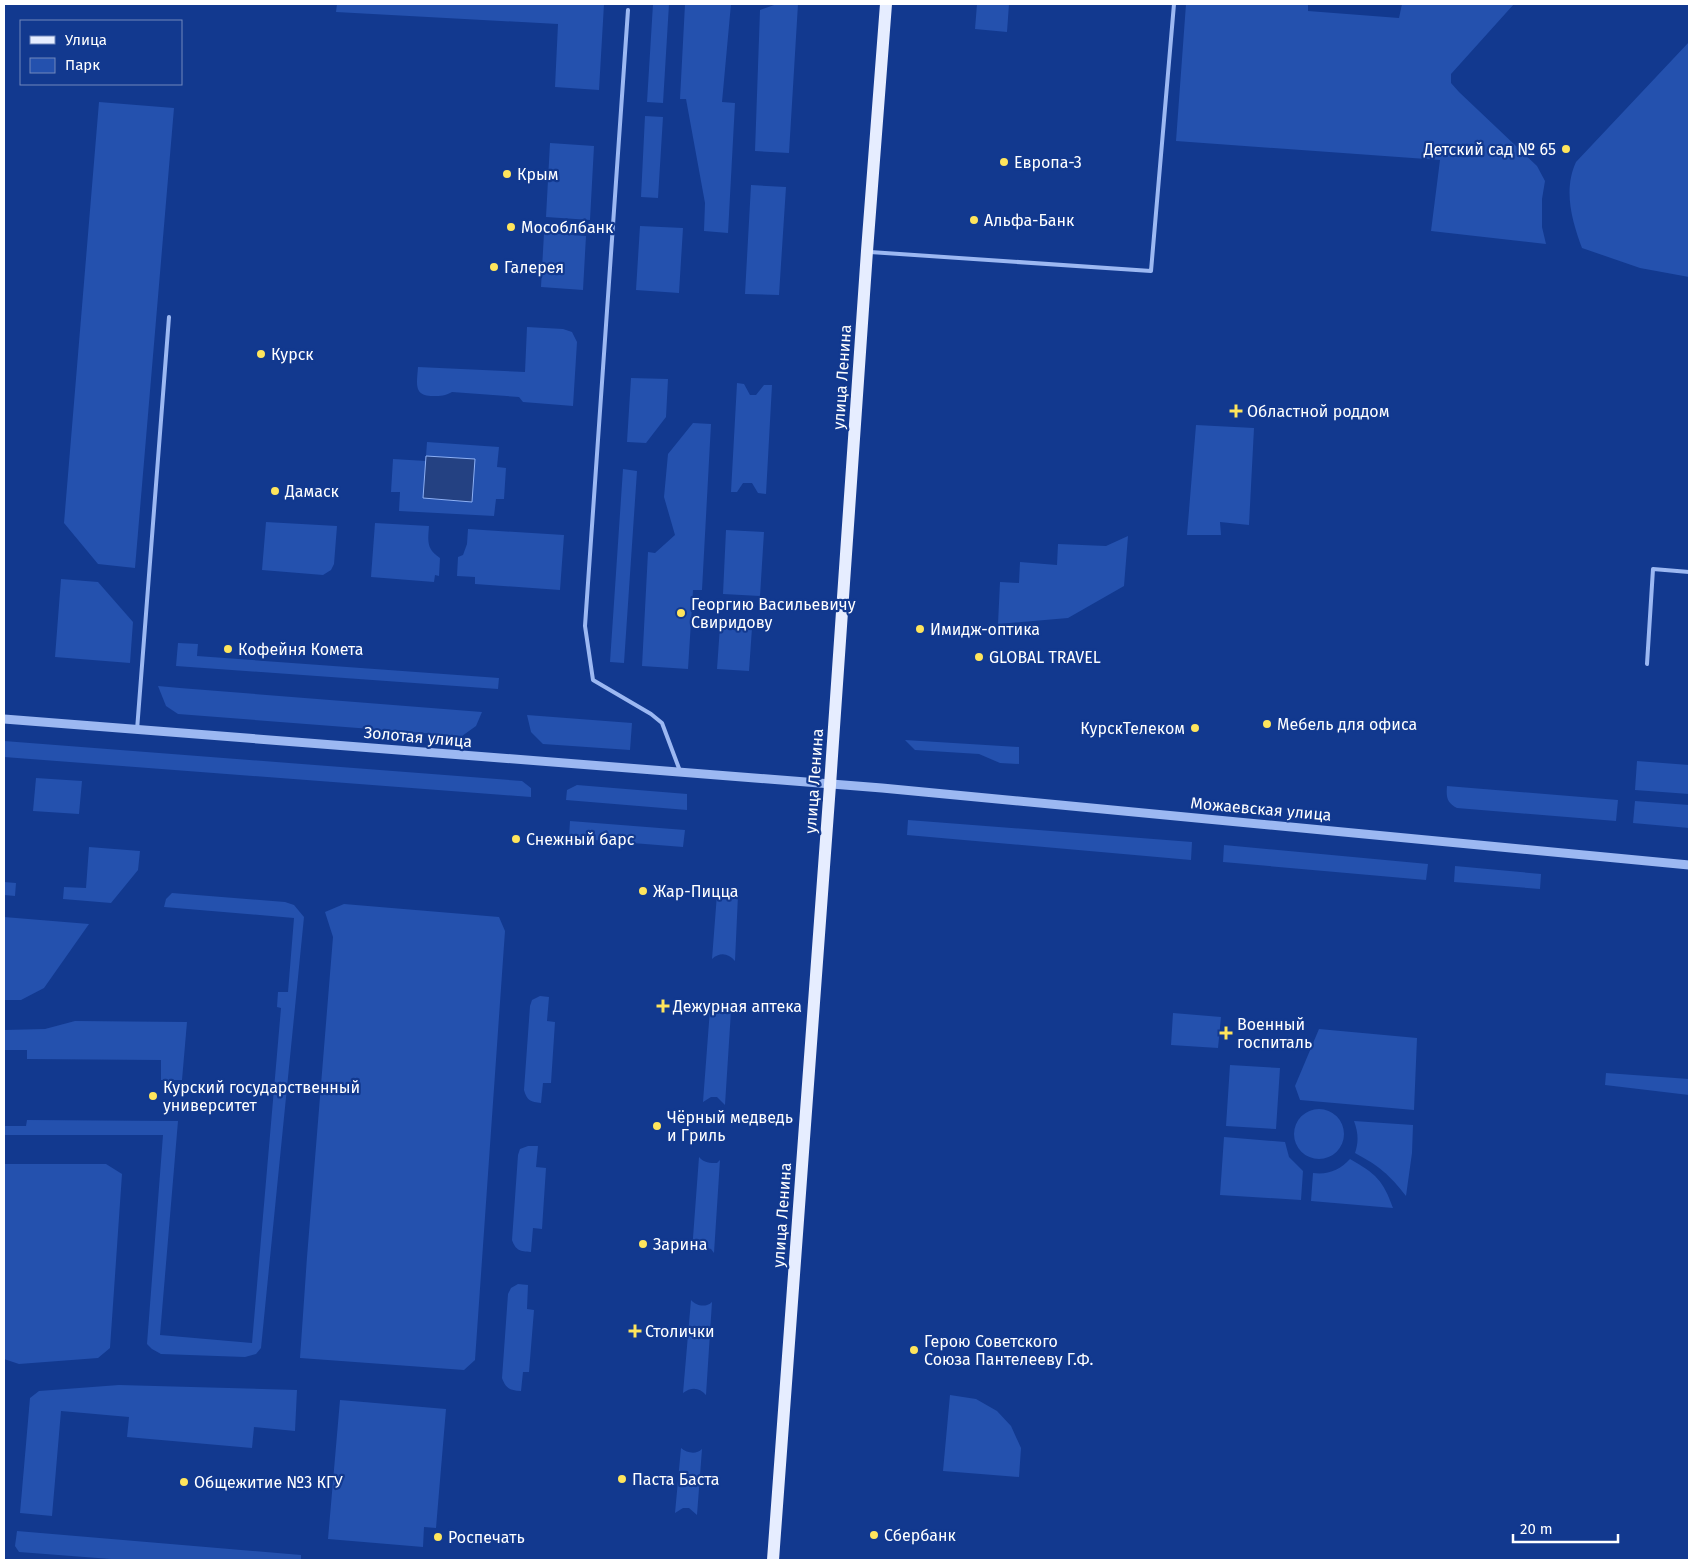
<svg xmlns="http://www.w3.org/2000/svg" width="1693" height="1564" font-family="'Fira Sans',sans-serif">
	<rect width="100%" height="100%" fill="#12398f"/>
	<path fill="#2451ae" d="M 337,4 L 604,4 L 599,90 L 555,87 L 558,24 L 336,12 Z
		M 653,4 L 669,4 L 663,103 L 647,102 Z
		M 685,4 L 731,4 L 722,102 L 735,103 L 728,233 L 704,231 L 705,203 L 686,99 L 680,99 Z
		M 777,4 L 798,4 L 789,153 L 755,151 L 760,10 Z
		M 977,4 L 1009,4 L 1007,32 L 975,29 Z
		M 1186,4 L 1308,4 L 1308,11 L 1399,18 L 1402,4 L 1514,4 L 1451,74 L 1451,83 L 1459,92 L 1537,166 L 1545,181 L 1542,199 L 1542,227 L 1546,244 L 1431,231 L 1440,160 L 1176,141 Z
		M 1689,42 L 1689,277 L 1640,268 L 1582,248 C 1572,221 1563,190 1576,162 Z
		M 99,102 L 174,108 L 135,568 L 98,564 L 64,523 Z
		M 645,116 L 663,117 L 658,198 L 641,197 Z
		M 550,143 L 594,146 L 590,220 L 546,217 Z
		M 751,185 L 786,187 L 779,295 L 745,294 Z
		M 640,226 L 683,228 L 679,293 L 636,290 Z
		M 544,233 L 586,236 L 583,290 L 541,287 Z
		M 527,327 L 563,329 L 572,332 L 577,342 L 573,406 L 523,402 L 519,397 L 452,392 C 445,396 441,396 433,396 C 413,396 417,383 418,367 L 525,372 Z
		M 631,378 L 668,379 L 666,417 L 646,443 L 627,442 Z
		M 737,383 L 744,384 L 750,395 L 756,395 L 764,385 L 772,385 L 766,494 L 758,493 L 752,483 L 743,483 L 737,492 L 731,492 Z
		M 693,423 L 711,424 L 702,590 L 693,590 L 688,669 L 642,666 L 648,552 L 655,553 L 675,535 L 664,497 L 668,454 Z
		M 1196,425 L 1254,428 L 1249,525 L 1220,522 L 1221,535 L 1187,535 Z
		M 427,442 L 499,447 L 497,467 L 506,468 L 504,499 L 496,499 L 494,516 L 399,511 L 400,492 L 391,492 L 393,459 L 426,461 L 423,498 L 475,460 L 426,456 Z
		M 623,469 L 637,471 L 624,663 L 610,662 Z
		M 266,522 L 337,526 L 334,564 L 331,570 L 323,575 L 262,570 Z
		M 375,523 L 429,526 C 428,541 426,549 440,558 L 439,576 L 435,575 L 434,582 L 371,577 Z
		M 468,529 L 564,535 L 560,590 L 475,584 L 475,577 L 457,576 L 458,557 L 463,555 L 467,544 Z
		M 726,530 L 764,532 L 760,596 L 723,594 Z
		M 1128,536 L 1124,586 L 1068,618 L 998,624 L 1000,582 L 1019,583 L 1020,562 L 1057,565 L 1058,544 L 1106,546 Z
		M 61,579 L 98,582 L 133,622 L 130,663 L 55,657 Z
		M 720,626 L 752,628 L 749,671 L 717,669 Z
		M 178,643 L 198,644 L 197,656 L 499,678 L 498,689 L 176,666 Z
		M 158,686 L 180,688 L 482,712 L 476,726 L 462,736 L 178,714 L 166,706 Z
		M 527,715 L 632,723 L 630,750 L 543,744 L 531,732 Z
		M 905,740 L 1019,747 L 1019,764 L 1000,763 L 979,754 L 915,750 Z
		M 4,741 L 522,781 L 531,788 L 531,797 L 4,757 Z
		M 1637,761 L 1689,765 L 1689,794 L 1635,790 Z
		M 36,778 L 82,781 L 79,814 L 33,811 Z
		M 577,785 L 687,794 L 687,810 L 566,800 L 567,790 Z
		M 1447,786 L 1618,800 L 1616,821 L 1457,808 C 1447,803 1446,797 1447,786 Z
		M 1635,801 L 1689,805 L 1689,828 L 1633,823 Z
		M 908,820 L 1192,842 L 1191,860 L 907,835 Z
		M 570,821 L 685,830 L 683,847 L 569,838 Z
		M 1224,845 L 1428,864 L 1426,880 L 1223,862 Z
		M 89,847 L 140,851 L 138,870 L 111,903 L 63,899 L 64,887 L 86,888 Z
		M 1455,866 L 1541,874 L 1540,889 L 1454,882 Z
		M 4,882 L 16,883 L 15,896 L 4,895 Z
		M 172,893 L 285,902 L 294,905 L 304,917 L 261,1348 L 256,1354 L 245,1357 L 161,1354 L 152,1349 L 147,1344 L 163,1135 L 4,1135 L 4,1126 L 26,1126 L 27,1120 L 178,1121 L 160,1335 L 252,1343 L 281,1008 L 277,1007 L 278,992 L 288,992 L 294,918 L 164,907 L 166,899 Z
		M 717,894 C 722,899 731,901 738,895 L 735,961 C 728,953 720,952 712,959 Z
		M 344,904 L 499,917 L 505,931 L 475,1360 L 464,1370 L 300,1358 L 307,1257 L 333,937 L 325,912 Z
		M 4,917 L 89,924 L 44,988 L 21,1000 L 4,1000 Z
		M 540,996 L 549,997 L 547,1021 L 555,1022 L 551,1083 L 543,1083 L 541,1103 C 531,1102 527,1101 524,1090 L 530,1006 L 532,1000 Z
		M 710,1009 C 715,1014 721,1014 728,1013 L 731,1011 L 725,1105 L 717,1097 L 711,1097 L 703,1102 Z
		M 1173,1013 L 1221,1017 L 1218,1048 L 1171,1045 Z
		M 75,1021 L 187,1022 L 182,1080 L 161,1080 L 161,1060 L 27,1059 L 27,1050 L 4,1050 L 4,1030 L 45,1029 Z
		M 1319,1029 L 1417,1038 L 1414,1110 L 1300,1100 L 1295,1086 Z
		M 1230,1065 L 1280,1068 L 1276,1129 L 1226,1126 Z
		M 1606,1073 L 1689,1079 L 1689,1095 L 1605,1085 Z
		M1294 1134a25 25 0 1 1 50 0a25 25 0 1 1-50 0Z
		M 1354,1121 L 1413,1125 L 1412,1153 L 1406,1196 C 1389,1174 1379,1166 1355,1153 C 1359,1141 1358,1132 1354,1121 Z
		M 1224,1137 L 1285,1142 L 1289,1157 L 1303,1171 L 1301,1200 L 1220,1195 Z
		M 528,1146 L 538,1146 L 536,1167 L 546,1168 L 542,1229 L 533,1228 L 531,1252 C 520,1251 516,1251 512,1240 L 518,1155 L 520,1149 Z
		M 699,1157 C 704,1163 710,1163 717,1163 L 720,1160 L 714,1253 L 711,1249 L 700,1246 L 692,1251 Z
		M 1350,1159 C 1376,1174 1383,1180 1393,1208 L 1311,1201 L 1313,1173 C 1328,1175 1340,1170 1350,1159 Z
		M 4,1164 L 106,1164 L 122,1174 L 110,1348 L 98,1358 L 19,1364 L 4,1359 Z
		M 518,1284 L 528,1285 L 527,1309 L 534,1310 L 529,1372 L 523,1372 L 521,1391 C 510,1390 506,1389 502,1378 L 508,1294 L 511,1288 Z
		M 691,1300 C 696,1306 706,1308 712,1302 L 706,1395 C 699,1387 691,1387 683,1393 Z
		M 119,1385 L 297,1390 L 295,1431 L 254,1427 L 252,1448 L 127,1437 L 129,1417 L 61,1411 L 52,1516 L 20,1513 L 30,1398 L 39,1391 Z
		M 950,1395 L 976,1399 L 997,1411 L 1011,1426 L 1021,1448 L 1019,1477 L 943,1471 Z
		M 340,1400 L 446,1409 L 436,1528 L 424,1527 L 423,1547 L 328,1539 Z
		M 681,1448 C 687,1453 696,1455 702,1449 L 697,1515 L 689,1508 L 683,1508 L 675,1513 Z
		M 17,1531 L 301,1555 L 301,1560 L 124,1560 L 19,1552 L 15,1546 Z"/>
	<path fill="#244182" stroke="#8db0f5" d="M 426,456 L 475,459 L 472,502 L 423,498 Z"/>
	<g fill="none" stroke-linecap="round" stroke-linejoin="round">
		<path stroke="#9cb8f2" stroke-width="4" d="M 628,10 L 585,626 L 593,680 L 651,714 L 662,723 L 680,771
			M 870,252 L 1151,271 L 1174,4
			M 1647,664 L 1653,569 L 1689,572
			M 137,730 L 169,317"/>
		<path stroke="#9cb8f2" stroke-width="9" d="M 4,719 L 882,788 L 1689,865"/>
		<path stroke="#e6edff" stroke-width="12" d="M 773,1560 L 830,785 L 867,251 L 886,4"/>
	</g>
	<g fill="#ffe55c" stroke="#12398f" stroke-width="2">
		<circle cx="1566" cy="149" r="5"/>
		<circle cx="1004" cy="162" r="5"/>
		<circle cx="507" cy="174" r="5"/>
		<circle cx="974" cy="220" r="5"/>
		<circle cx="511" cy="227" r="5"/>
		<circle cx="494" cy="267" r="5"/>
		<circle cx="261" cy="354" r="5"/>
		<path d="M1233.5 403.5h5v5h5v5h-5v5h-5v-5h-5v-5h5z"/>
		<circle cx="275" cy="491" r="5"/>
		<circle cx="681" cy="613" r="5"/>
		<circle cx="920" cy="629" r="5"/>
		<circle cx="228" cy="649" r="5"/>
		<circle cx="979" cy="657" r="5"/>
		<circle cx="1267" cy="724" r="5"/>
		<circle cx="1195" cy="728" r="5"/>
		<circle cx="516" cy="839" r="5"/>
		<circle cx="643" cy="891" r="5"/>
		<path d="M660.5 998.5h5v5h5v5h-5v5h-5v-5h-5v-5h5z"/>
		<path d="M1223.5 1025.5h5v5h5v5h-5v5h-5v-5h-5v-5h5z"/>
		<circle cx="153" cy="1096" r="5"/>
		<circle cx="657" cy="1126" r="5"/>
		<circle cx="643" cy="1244" r="5"/>
		<path d="M632.5 1323.5h5v5h5v5h-5v5h-5v-5h-5v-5h5z"/>
		<circle cx="914" cy="1350" r="5"/>
		<circle cx="622" cy="1479" r="5"/>
		<circle cx="184" cy="1482" r="5"/>
		<circle cx="874" cy="1535" r="5"/>
		<circle cx="438" cy="1537" r="5"/>
	</g>
	<g text-anchor="middle" dominant-baseline="central" stroke-width="4.5" stroke-linejoin="round" paint-order="stroke">
		<g font-size="16" fill="#fff" stroke="#12398f" text-anchor="start">
			<text x="1556" y="149" text-anchor="end">Детский сад № 65</text>
			<text x="1014" y="162">Европа-3</text>
			<text x="517" y="174">Крым</text>
			<text x="984" y="220">Альфа-Банк</text>
			<text x="521" y="227">Мособлбанк</text>
			<text x="504" y="267">Галерея</text>
			<text x="271" y="354">Курск</text>
			<text x="1247" y="411">Областной роддом</text>
			<text x="285" y="491">Дамаск</text>
			<text x="691" y="604">Георгию Васильевичу<tspan x="691" dy="18">Свиридову</tspan></text>
			<text x="930" y="629">Имидж-оптика</text>
			<text x="238" y="649">Кофейня Комета</text>
			<text x="989" y="657">GLOBAL TRAVEL</text>
			<text x="1277" y="724">Мебель для офиса</text>
			<text x="1185" y="728" text-anchor="end">КурскТелеком</text>
			<text x="526" y="839">Снежный барс</text>
			<text x="653" y="891">Жар-Пицца</text>
			<text x="673" y="1006">Дежурная аптека</text>
			<text x="1237" y="1024">Военный<tspan x="1237" dy="18">госпиталь</tspan></text>
			<text x="163" y="1087">Курский государственный<tspan x="163" dy="18">университет</tspan></text>
			<text x="667" y="1117">Чёрный медведь<tspan x="667" dy="18">и Гриль</tspan></text>
			<text x="653" y="1244">Зарина</text>
			<text x="645" y="1331">Столички</text>
			<text x="924" y="1341">Герою Советского<tspan x="924" dy="18">Союза Пантелееву Г.Ф.</tspan></text>
			<text x="632" y="1479">Паста Баста</text>
			<text x="194" y="1482">Общежитие №3 КГУ</text>
			<text x="884" y="1535">Сбербанк</text>
			<text x="448" y="1537">Роспечать</text>
		</g>
		<g font-size="16" fill="#fff" stroke="#12398f">
			<text transform="translate(842 377) rotate(-86)">улица Ленина</text>
			<text transform="translate(418 737) rotate(5)">Золотая улица</text>
			<text transform="translate(814 781) rotate(-86)">улица Ленина</text>
			<text transform="translate(1261 809) rotate(5)">Можаевская улица</text>
			<text transform="translate(782 1215) rotate(-86)">улица Ленина</text>
		</g>
	</g>
	<rect width="1693" height="1564" fill="none" stroke="#ffffff" stroke-width="10"/>
	<rect x="20" y="20" width="162" height="65" fill="#12398f" stroke="#7188bc"/>
	<rect x="30" y="36" width="25" height="8" fill="#e6edff" stroke="#7188bc"/>
	<text x="65" y="45" font-size="15" fill="#ffffff">Улица</text>
	<rect x="30" y="58" width="25" height="15" fill="#2451ae" stroke="#7188bc"/>
	<text x="65" y="70" font-size="15" fill="#ffffff">Парк</text>
	<path d="M1513 1534v8h105v-8" fill="none" stroke="#ffffff" stroke-width="2.5"/>
	<text x="1520" y="1534" font-size="15" fill="#ffffff" stroke="#12398f" stroke-width="4" paint-order="stroke">20 m</text>
</svg>
